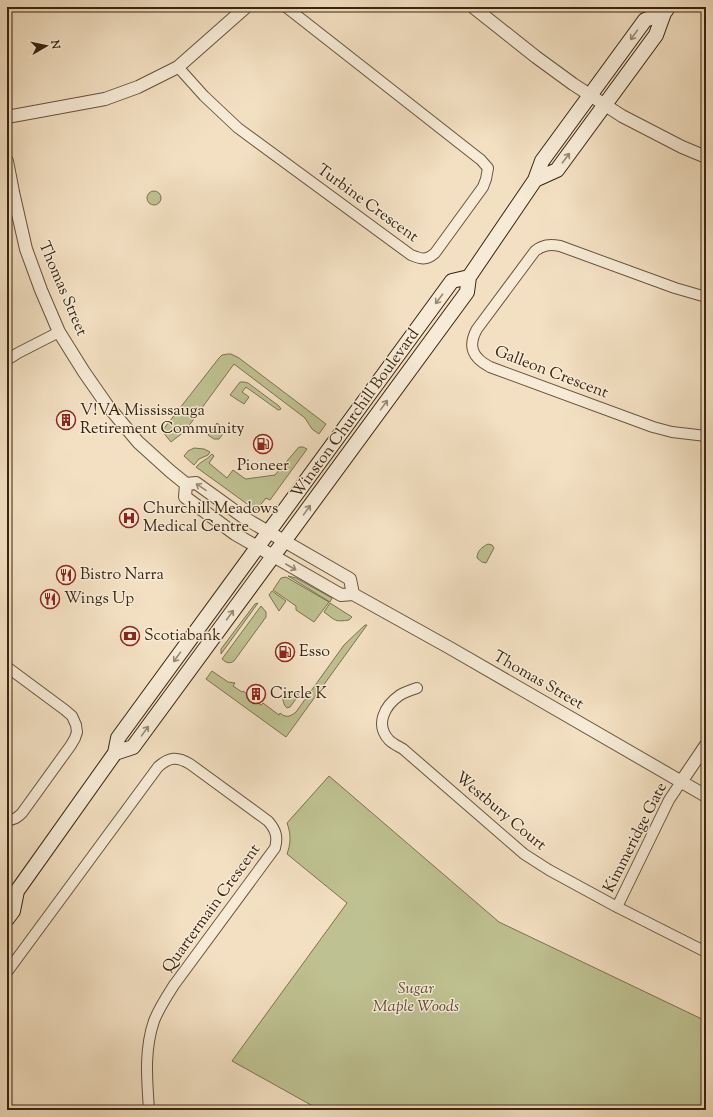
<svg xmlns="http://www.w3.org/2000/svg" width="713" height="1117" font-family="'Sorts Mill Goudy',serif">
	<rect width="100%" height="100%" fill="#f3e0c2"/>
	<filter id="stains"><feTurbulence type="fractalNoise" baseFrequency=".005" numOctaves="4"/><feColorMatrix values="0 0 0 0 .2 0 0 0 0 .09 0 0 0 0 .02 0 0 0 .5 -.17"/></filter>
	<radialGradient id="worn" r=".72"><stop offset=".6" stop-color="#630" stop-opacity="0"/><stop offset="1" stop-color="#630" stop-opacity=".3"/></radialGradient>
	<path fill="#bec191" stroke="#7c7250" d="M147 198a7 7 0 1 1 14 0a7 7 0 1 1-14 0Z
		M 228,354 L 231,354 L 239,358 L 326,424 L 319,434 L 312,429 L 305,418 L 234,364 L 185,431 L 171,442 L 162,431 L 219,358 L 222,355 Z
		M 240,382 L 244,382 L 248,383 L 279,406 L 281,409 L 279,410 L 278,410 L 246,387 L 242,392 L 249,397 L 244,404 L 230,395 Z
		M 217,423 L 226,430 L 219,439 L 214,439 L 208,435 Z
		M 299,447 L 303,447 L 307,449 L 270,500 L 266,498 L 257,509 L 254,509 L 196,467 C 201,461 207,460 212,454 L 214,456 L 209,463 L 227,478 L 233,470 L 244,478 L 246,479 L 275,475 Z
		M 194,448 L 204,449 L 210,452 L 208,455 L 199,459 L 194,465 L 184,456 L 188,451 Z
		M 488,544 L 492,545 L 494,548 L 486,563 L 482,562 L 477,558 C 477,551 482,547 488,544 Z
		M 288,576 L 296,578 L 332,598 L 330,602 Z
		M 286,577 L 329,602 L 314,622 L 296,610 L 296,606 L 273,590 L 281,578 Z
		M 272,591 L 286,601 L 279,611 L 269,595 Z
		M 258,603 L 221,654 L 221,649 L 255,604 Z
		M 330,603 L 352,617 L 349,620 C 335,622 336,621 324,612 Z
		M 261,606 L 266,612 L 266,617 L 234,661 C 230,664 226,663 222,659 Z
		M 365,625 L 367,625 L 286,737 L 206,679 L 212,671 L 228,682 L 235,683 L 233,686 L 242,692 L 243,691 L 261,705 L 263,703 L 279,715 L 280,713 C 286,718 290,717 296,712 L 344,645 Z
		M 298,693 L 299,695 L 290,707 L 287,708 C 283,705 283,699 282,694 Z
		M 329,776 L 499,922 L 706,1021 L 706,1110 L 320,1110 L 232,1061 L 347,903 L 287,854 C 291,843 291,834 287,823 Z"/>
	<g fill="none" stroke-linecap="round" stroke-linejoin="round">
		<g stroke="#68533c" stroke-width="12">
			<path id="minor" d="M 178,67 L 204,96 L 238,128 L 411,255 C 421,259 426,261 435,253 L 483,187 L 486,179 L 488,168 L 481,160 L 286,7
				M 706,297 L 675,288 L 560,246 C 549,244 543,245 535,251 L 477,329 C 467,347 473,358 490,367 L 653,427 L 672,432 L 706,436
				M 7,360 L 18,353 L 59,332
				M 7,667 L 65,710 L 72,716 L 76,725 L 77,732 L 75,738 L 71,745 L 22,813 C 17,818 14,820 7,820
				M 417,688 C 411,690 405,692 400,695 C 384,706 375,725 389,740 C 393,744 398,746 403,749 L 524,854 L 549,870 L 617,907 L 706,952
				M 617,907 L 669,800 L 681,782
				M 7,972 L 158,767 C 169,757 177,756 190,764 L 268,821 C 276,830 278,837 275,848 L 174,985 C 167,996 159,1008 154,1021 C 144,1050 147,1080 149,1110"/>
		</g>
		<g stroke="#68533c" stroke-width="14">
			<path id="tertiary" d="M 473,7 L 536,57 L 573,84 L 622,116 L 682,147 L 706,157
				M 7,117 L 105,99 L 138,87 L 178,67 L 246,7
				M 7,161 L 13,192 L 26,249 L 41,290 L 59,332 L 84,372 L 107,405 L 138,442 L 170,471 L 186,484 L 196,483 L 246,519 L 350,579 L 353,594
				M 186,484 L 185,497 L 235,534 L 341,595 L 353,594 L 450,648 L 706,796
				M 681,782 L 706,745"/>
		</g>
		<g stroke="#39240f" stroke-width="16">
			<path id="secondary" d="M 535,180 L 557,170 L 656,35 L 664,13 L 667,9
				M 115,753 L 133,747 L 467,292 L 469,277 L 535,180 L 542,161 L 645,20 L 664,13
				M 7,896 L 17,891 L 115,753 L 118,738 L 452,281 L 469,277
				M 7,919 L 13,911 L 17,891"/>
		</g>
		<use href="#minor" stroke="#f7ebd7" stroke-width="10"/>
		<use href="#tertiary" stroke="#f7ebd7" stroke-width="12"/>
		<use href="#secondary" stroke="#f7ebd7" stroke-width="14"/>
	</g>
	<defs><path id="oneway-shaft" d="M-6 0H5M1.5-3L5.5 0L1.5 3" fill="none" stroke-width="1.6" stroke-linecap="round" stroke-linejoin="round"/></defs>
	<g stroke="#988873">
		<use href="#oneway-shaft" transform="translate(634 35) rotate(126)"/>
		<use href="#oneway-shaft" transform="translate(566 158) rotate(-53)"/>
		<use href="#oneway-shaft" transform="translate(439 299) rotate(127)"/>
		<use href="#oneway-shaft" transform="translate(384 405) rotate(-54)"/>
		<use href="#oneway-shaft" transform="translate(201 487) rotate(-146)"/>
		<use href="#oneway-shaft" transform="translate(307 510) rotate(-54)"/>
		<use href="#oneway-shaft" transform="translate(291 567) rotate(30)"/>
		<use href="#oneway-shaft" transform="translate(230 615) rotate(-54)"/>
		<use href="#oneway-shaft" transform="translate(177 657) rotate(126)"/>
		<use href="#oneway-shaft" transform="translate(145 731) rotate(-54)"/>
	</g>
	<defs>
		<g id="building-ring" transform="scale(1)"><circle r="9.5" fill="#f7ebd7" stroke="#8f2418" stroke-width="1.5"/><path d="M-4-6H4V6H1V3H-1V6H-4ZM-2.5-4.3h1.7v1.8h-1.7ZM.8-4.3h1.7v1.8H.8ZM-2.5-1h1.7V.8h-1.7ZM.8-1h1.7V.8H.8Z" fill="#8f2418"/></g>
		<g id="fuel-ring" transform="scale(1)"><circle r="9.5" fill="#f7ebd7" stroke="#8f2418" stroke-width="1.5"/><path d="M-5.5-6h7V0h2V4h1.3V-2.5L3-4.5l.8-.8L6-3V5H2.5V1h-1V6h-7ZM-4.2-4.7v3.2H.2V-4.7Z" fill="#8f2418"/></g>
		<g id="hospital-ring" transform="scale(1)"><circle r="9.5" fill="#f7ebd7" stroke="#8f2418" stroke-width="1.5"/><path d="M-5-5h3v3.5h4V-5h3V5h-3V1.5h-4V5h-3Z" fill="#8f2418"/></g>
		<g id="restaurant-ring" transform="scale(1)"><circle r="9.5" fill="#f7ebd7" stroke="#8f2418" stroke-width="1.5"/><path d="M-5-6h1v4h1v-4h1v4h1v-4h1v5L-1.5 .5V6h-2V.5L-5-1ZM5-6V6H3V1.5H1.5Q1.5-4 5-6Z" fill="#8f2418"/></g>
		<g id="bank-ring" transform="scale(1)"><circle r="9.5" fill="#f7ebd7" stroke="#8f2418" stroke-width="1.5"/><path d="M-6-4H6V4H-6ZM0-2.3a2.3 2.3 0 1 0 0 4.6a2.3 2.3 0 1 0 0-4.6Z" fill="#8f2418"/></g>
	</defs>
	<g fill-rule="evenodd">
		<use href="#building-ring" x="66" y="420"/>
		<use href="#fuel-ring" x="263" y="444"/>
		<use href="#hospital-ring" x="129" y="518"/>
		<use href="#restaurant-ring" x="66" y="575"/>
		<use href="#restaurant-ring" x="50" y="599"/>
		<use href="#bank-ring" x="130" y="636"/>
		<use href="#fuel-ring" x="285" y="652"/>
		<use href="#building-ring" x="256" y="694"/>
	</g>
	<g text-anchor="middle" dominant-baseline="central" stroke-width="3" stroke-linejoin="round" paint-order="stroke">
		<g font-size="16" fill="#39240f" stroke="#f7ebd7">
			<text transform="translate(367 204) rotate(36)">Turbine Crescent</text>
			<text transform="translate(62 289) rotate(67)">Thomas Street</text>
			<text transform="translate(551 373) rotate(21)">Galleon Crescent</text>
			<text transform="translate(356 414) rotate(-54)">Winston Churchill Boulevard</text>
			<text transform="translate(538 681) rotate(30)">Thomas Street</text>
			<text transform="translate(500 812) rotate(40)">Westbury Court</text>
			<text transform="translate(636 838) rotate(-63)">Kimmeridge Gate</text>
			<text transform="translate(212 909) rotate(-54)">Quartermain Crescent</text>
		</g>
		<g font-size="16" fill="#39240f" stroke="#f7ebd7" text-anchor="start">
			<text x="80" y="411">V!VA Mississauga<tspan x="80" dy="18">Retirement Community</tspan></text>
			<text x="263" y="466" text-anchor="middle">Pioneer</text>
			<text x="143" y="509">Churchill Meadows<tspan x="143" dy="18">Medical Centre</tspan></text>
			<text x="80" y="575">Bistro Narra</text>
			<text x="64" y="599">Wings Up</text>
			<text x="144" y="636">Scotiabank</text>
			<text x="299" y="652">Esso</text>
			<text x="270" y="694">Circle K</text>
		</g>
		<g font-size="16" font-style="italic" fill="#5a4b30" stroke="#f7ebd7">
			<text x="416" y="989">Sugar<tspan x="416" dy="18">Maple Woods</tspan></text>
		</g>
	</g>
	<rect width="713" height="1117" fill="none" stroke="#f3e0c2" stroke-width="24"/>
	<rect x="8" y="8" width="697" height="1101" fill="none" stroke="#39240f" stroke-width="2"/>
	<rect x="12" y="12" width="689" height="1093" fill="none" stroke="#39240f"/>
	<g transform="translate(46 46) rotate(81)" stroke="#f7ebd7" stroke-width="3" paint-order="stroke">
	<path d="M0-3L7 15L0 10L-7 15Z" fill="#39240f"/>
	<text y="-6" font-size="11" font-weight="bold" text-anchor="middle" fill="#39240f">N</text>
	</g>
	<rect width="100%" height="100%" filter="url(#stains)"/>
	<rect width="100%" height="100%" fill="url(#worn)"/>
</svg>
